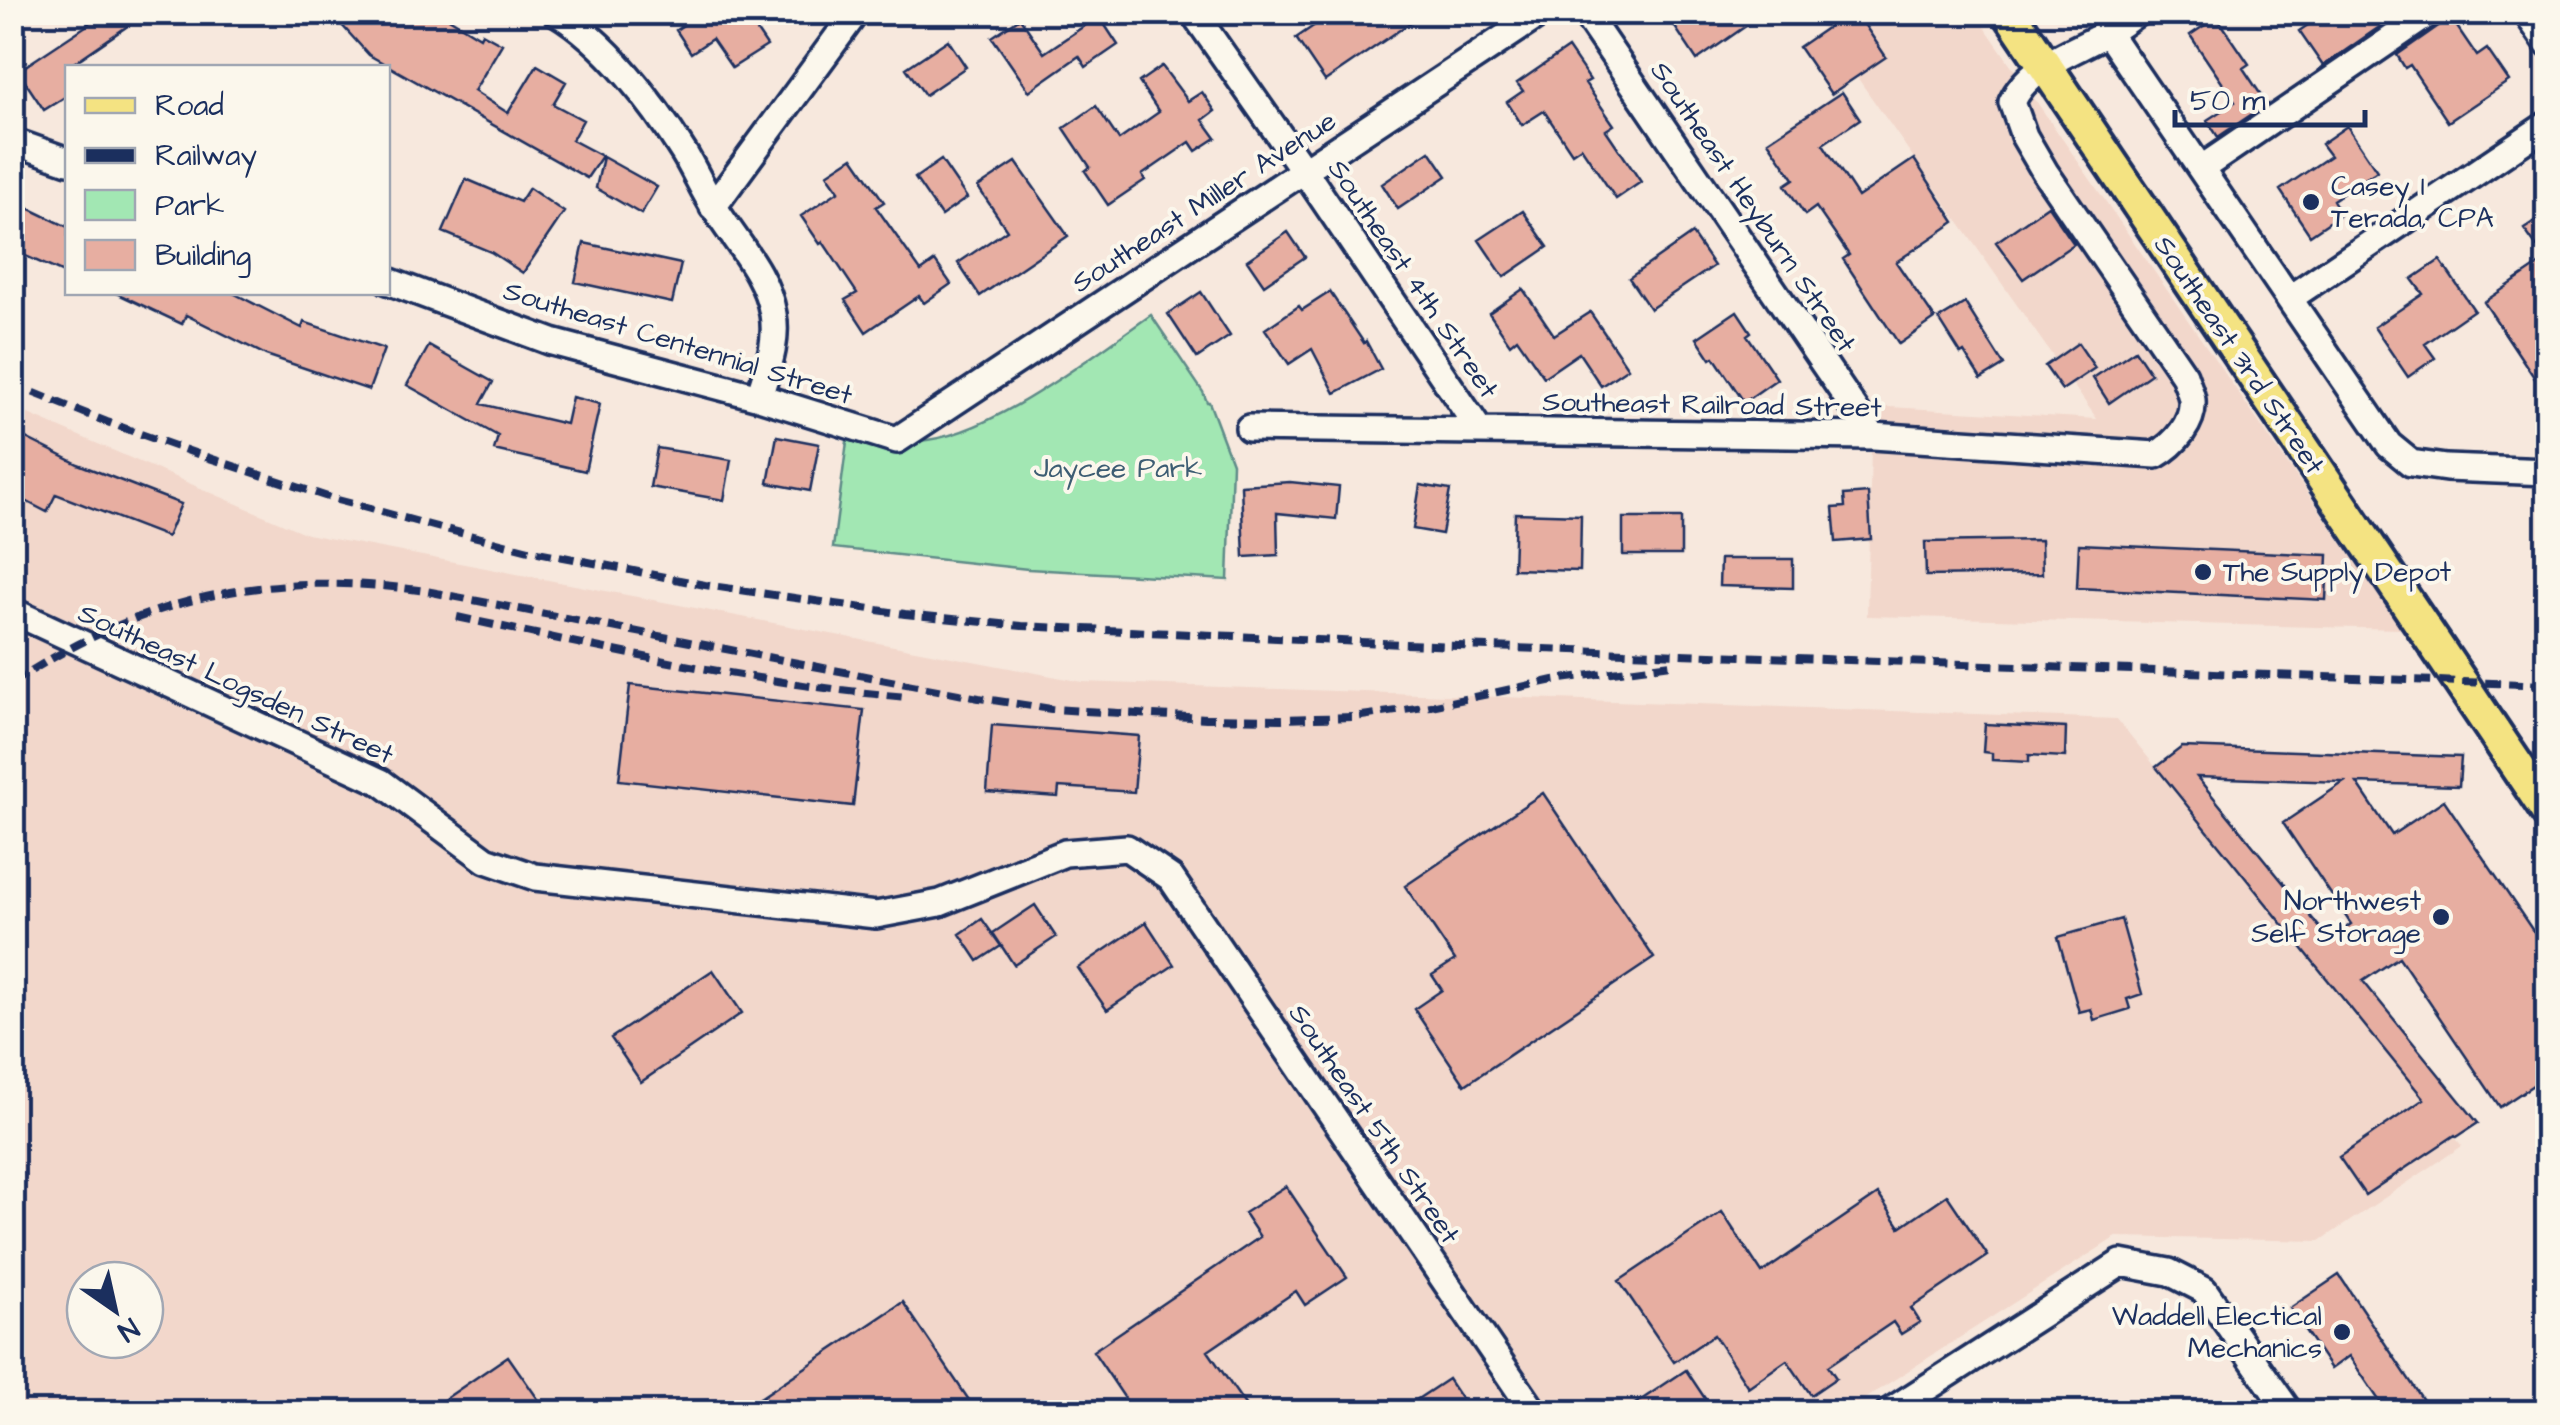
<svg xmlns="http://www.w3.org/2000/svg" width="2560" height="1425" font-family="'Architects Daughter',sans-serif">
	<rect width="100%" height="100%" fill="#f7e8dd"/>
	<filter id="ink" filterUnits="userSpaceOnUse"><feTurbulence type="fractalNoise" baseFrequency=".01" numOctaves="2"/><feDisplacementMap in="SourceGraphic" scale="20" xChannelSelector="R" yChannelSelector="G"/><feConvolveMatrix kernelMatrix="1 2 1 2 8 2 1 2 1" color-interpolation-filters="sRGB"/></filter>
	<g filter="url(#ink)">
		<path fill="#f2d7cb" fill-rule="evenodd" d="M 1812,13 L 1975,13 L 2402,629 L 1867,616 L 1872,406 L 2097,419 Z
			M 12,407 L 307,534 L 1083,682 L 2117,719 L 2462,1146 L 2320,1241 L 2116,1237 L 1844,1412 L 13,1412 ZM 85,1280 L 145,1280 L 145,1340 L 85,1340 Z"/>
		<path fill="#a2e7b3" stroke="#5e8b88" stroke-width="2.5" d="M 1151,315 L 1203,392 L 1207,402 L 1209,402 L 1232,463 L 1228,580 L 1028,569 L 833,548 L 848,434 C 870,437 895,442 917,441 C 989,438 1091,356 1151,315 Z"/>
		<path fill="#e7aea1" stroke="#1b2f5e" stroke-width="2.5" fill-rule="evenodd" d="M 81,12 L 148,12 L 68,67 L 68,95 L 44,110 L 18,71 L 89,24 Z
			M 330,12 L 439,12 L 480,37 L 482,33 L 502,44 L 474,91 L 508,113 L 537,65 L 566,82 L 553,104 L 583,120 L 572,140 L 602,156 L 587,178 L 369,55 Z
			M 702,12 L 744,12 L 767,46 L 732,68 L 712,39 L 691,53 L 676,30 Z
			M 1334,12 L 1426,12 L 1325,81 L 1296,38 Z
			M 1665,12 L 1766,12 L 1697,60 Z
			M 1850,12 L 1856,12 L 1886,57 L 1831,94 L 1799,47 Z
			M 2327,12 L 2401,12 L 2323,66 L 2299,31 Z
			M 2447,12 L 2477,56 L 2487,49 L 2509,81 L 2448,122 L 2410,65 L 2405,68 L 2397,55 L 2440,25 Z
			M 1099,16 L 1118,45 L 1086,67 L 1079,56 L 1029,91 L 992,37 L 1020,18 L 1044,53 Z
			M 2217,17 L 2249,64 L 2243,68 L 2267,104 L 2218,137 L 2207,120 L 2235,102 L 2190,35 Z
			M 948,40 L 966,67 L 925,95 L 906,68 Z
			M 1568,48 L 1590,80 L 1585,83 L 1614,125 L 1606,130 L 1641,182 L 1616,199 L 1581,147 L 1572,153 L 1544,111 L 1522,125 L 1507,102 L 1523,91 L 1517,83 Z
			M 1162,66 L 1188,101 L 1202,92 L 1215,111 L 1203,120 L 1216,138 L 1196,151 L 1190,142 L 1142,175 L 1145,180 L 1108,205 L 1085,171 L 1090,167 L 1064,128 L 1096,106 L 1119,140 L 1159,112 L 1139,82 Z
			M 1842,92 L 1860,119 L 1823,144 L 1858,197 L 1914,159 L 1955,222 L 1896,262 L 1935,319 L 1899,344 L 1843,259 L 1849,255 L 1816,207 L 1805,215 L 1785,185 L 1794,179 L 1768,141 Z
			M 2347,126 L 2377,171 L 2333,200 L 2341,214 L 2310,235 L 2280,190 L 2330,156 L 2321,144 Z
			M 1430,151 L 1447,176 L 1398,209 L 1382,184 Z
			M 603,157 L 657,187 L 641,214 L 596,188 Z
			M 853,157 L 884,202 L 876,207 L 921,271 L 935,261 L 951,284 L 924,303 L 919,296 L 866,332 L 845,300 L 857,293 L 823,242 L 820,244 L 801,216 L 839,191 L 827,174 Z
			M 941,160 L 967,198 L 941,216 L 915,178 Z
			M 1016,162 L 1068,236 L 980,296 L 958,263 L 1007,230 L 978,187 Z
			M 466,179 L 520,202 L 529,188 L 564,212 L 523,273 L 491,252 L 443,232 Z
			M 24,206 L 68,227 L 68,275 L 12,250 L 12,231 Z
			M 2048,206 L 2074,244 L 2023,279 L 1996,242 Z
			M 1523,211 L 1548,247 L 1504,277 L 1479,240 Z
			M 2548,213 L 2548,325 L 2537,332 L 2548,347 L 2548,398 L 2484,302 L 2546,260 L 2524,229 Z
			M 1288,232 L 1305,257 L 1264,285 L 1247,260 Z
			M 1692,234 L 1714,266 L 1650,309 L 1629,278 Z
			M 584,243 L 681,264 L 672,303 L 575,282 Z
			M 2440,260 L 2474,310 L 2425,344 L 2435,358 L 2408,377 L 2374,327 L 2423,294 L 2412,279 Z
			M 1523,289 L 1554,335 L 1590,312 L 1628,368 L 1601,386 L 1579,353 L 1544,377 L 1517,338 L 1510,344 L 1489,313 Z
			M 114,292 L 231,292 L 302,328 L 304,322 L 384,349 L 369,390 L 266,355 L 186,315 L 182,324 Z
			M 1201,292 L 1230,336 L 1197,358 L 1168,314 Z
			M 1330,292 L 1364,343 L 1366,341 L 1381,369 L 1335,393 L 1312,349 L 1289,364 L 1265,329 L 1299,306 L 1302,310 Z
			M 1965,303 L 2004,365 L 1981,379 L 1964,352 L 1961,354 L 1939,319 Z
			M 1737,311 L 1751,332 L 1747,335 L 1777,379 L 1744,402 L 1714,357 L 1711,359 L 1697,338 Z
			M 2078,343 L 2095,368 L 2062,390 L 2045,366 Z
			M 429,346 L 493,382 L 481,404 L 566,424 L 572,397 L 600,404 L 585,471 L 494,450 L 498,436 L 407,385 Z
			M 2135,350 L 2151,374 L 2109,403 L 2093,378 Z
			M 12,431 L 78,464 L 181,504 L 167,537 L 56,494 L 47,512 L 18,497 L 24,485 L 12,479 Z
			M 777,436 L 819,444 L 810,491 L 768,483 Z
			M 657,448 L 731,460 L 724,500 L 650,487 Z
			M 1290,482 L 1339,487 L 1336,519 L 1277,513 L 1278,555 L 1244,557 L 1241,485 Z
			M 1420,485 L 1450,490 L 1442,534 L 1413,529 Z
			M 1868,493 L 1871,539 L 1836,542 L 1833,508 L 1845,507 L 1844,495 Z
			M 1515,513 L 1581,515 L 1580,571 L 1513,569 Z
			M 1623,518 L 1681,518 L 1681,555 L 1623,555 Z
			M 2041,540 L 2042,574 L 1926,576 L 1925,542 Z
			M 2079,544 L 2328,555 L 2326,600 L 2077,588 Z
			M 1720,559 L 1793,559 L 1793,588 L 1719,586 Z
			M 630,685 L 864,710 L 853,806 L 619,780 Z
			M 1985,724 L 2066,728 L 2065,757 L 2029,755 L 2029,762 L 1992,760 L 1992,753 L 1983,752 Z
			M 992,725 L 1139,736 L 1134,792 L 1059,787 L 1058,797 L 987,792 Z
			M 2182,747 L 2461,757 L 2459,786 L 2357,783 L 2392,835 L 2444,800 L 2548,953 L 2548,1075 L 2500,1107 L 2399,957 L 2363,981 L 2478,1123 L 2457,1137 L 2455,1135 L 2365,1195 L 2339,1157 L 2424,1099 L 2156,767 ZM 2197,777 L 2344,782 L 2283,823 L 2351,924 L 2330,940 Z
			M 1543,793 L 1654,958 L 1465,1085 L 1414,1009 L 1442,990 L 1432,975 L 1455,960 L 1405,886 Z
			M 1035,905 L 1056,937 L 1014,965 L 993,933 Z
			M 982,919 L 1001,946 L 978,961 L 960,934 Z
			M 2121,919 L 2142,994 L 2127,999 L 2130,1009 L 2094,1020 L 2091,1009 L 2079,1012 L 2058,937 Z
			M 1146,922 L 1174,965 L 1107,1010 L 1078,968 Z
			M 713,970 L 742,1013 L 641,1082 L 611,1038 Z
			M 1286,1186 L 1347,1277 L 1305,1305 L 1296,1291 L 1208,1351 L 1250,1412 L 1134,1412 L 1093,1351 L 1260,1237 L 1244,1213 Z
			M 1878,1194 L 1900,1227 L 1947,1195 L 1988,1256 L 1911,1308 L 1920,1322 L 1901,1334 L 1893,1322 L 1828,1366 L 1836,1378 L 1811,1395 L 1787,1360 L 1748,1387 L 1714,1335 L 1674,1362 L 1619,1281 L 1722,1212 L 1762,1273 Z
			M 2339,1275 L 2431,1412 L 2387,1412 L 2349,1356 L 2331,1369 L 2290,1308 Z
			M 903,1302 L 977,1412 L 739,1412 Z
			M 508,1356 L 547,1412 L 426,1412 Z
			M 1686,1370 L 1714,1412 L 1623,1412 Z
			M 1448,1379 L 1470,1412 L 1398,1412 Z"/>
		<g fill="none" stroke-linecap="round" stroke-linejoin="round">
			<g stroke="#1b2f5e" stroke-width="32">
				<path id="minor" d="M 556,12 C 606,42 653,103 684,153 C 695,171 703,190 714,207 C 735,242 766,272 773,314 C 778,343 767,370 759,397
					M 1193,12 L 1305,172 L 1480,431
					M 1584,12 L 1873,436
					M 2526,12 L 2548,44
					M 2108,33 L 2389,445 L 2411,463 L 2446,468 L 2548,472
					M 12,141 L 68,161
					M 2202,168 L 2431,12
					M 713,207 L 856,12
					M 388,281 L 552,342 L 759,397 L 897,440 L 1543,12
					M 2290,298 L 2548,124
					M 1249,428 L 1873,436 L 2156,455 C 2175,444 2194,423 2192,400 C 2191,392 2186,382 2184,375 L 2045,172 L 2024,136 L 2012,102 C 2029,65 2072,53 2105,34 C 2117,28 2127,20 2138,12
					M 12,611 L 381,782 L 486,860 L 535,877 L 876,915 L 940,903 L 1065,853 L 1127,848 L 1171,878 L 1534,1412
					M 1889,1412 L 2121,1263 L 2169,1272 L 2204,1290 L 2289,1412"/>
			</g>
			<g stroke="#1b2f5e" stroke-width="40">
				<path id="major" d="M 2009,12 L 2548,812"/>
			</g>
			<use href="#minor" stroke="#fbf7ec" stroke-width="25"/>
			<use href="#major" stroke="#f4e382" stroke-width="32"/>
			<path stroke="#1b2f5e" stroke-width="8" stroke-dasharray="15 8" stroke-linecap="butt" d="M 12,384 L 107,422 L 200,455 L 334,499 L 433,526 L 533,551 L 705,585 L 905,614 L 1022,626 L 1404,644 L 2548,685
				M 457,617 C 606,649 755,684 907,697
				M 12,683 C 144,596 270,569 426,591 L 979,698 L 1051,709 L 1206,718 L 1281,719 L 1355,717 L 1431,706 L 1554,680 L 1671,664"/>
		</g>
	</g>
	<g fill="#1b2f5e" stroke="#fbf7ec" stroke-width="4">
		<circle cx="2311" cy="202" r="10"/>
		<circle cx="2203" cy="572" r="10"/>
		<circle cx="2441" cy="917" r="10"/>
		<circle cx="2342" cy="1332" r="10"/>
	</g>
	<g text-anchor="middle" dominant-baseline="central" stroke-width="8" stroke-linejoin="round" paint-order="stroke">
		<g font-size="28" fill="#1b2f5e" stroke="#fbf7ec" text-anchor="start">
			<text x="2331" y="186">Casey I<tspan x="2331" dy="32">Terada, CPA</tspan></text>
			<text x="2223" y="572">The Supply Depot</text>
			<text x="2421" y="901" text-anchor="end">Northwest<tspan x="2421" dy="32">Self Storage</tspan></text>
			<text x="2322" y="1316" text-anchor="end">Waddell Electical<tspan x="2322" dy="32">Mechanics</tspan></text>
		</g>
		<g font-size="28" fill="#1b2f5e" stroke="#fbf7ec">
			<text transform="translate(1204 202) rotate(-33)">Southeast Miller Avenue</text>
			<text transform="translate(1753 207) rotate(56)">Southeast Heyburn Street</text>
			<text transform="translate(1413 279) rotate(56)">Southeast 4th Street</text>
			<text transform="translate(678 343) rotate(17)">Southeast Centennial Street</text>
			<text transform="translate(2239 355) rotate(56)">Southeast 3rd Street</text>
			<text transform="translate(1712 405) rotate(1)">Southeast Railroad Street</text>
			<text transform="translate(236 684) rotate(25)">Southeast Logsden Street</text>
			<text transform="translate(1374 1124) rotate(56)">Southeast 5th Street</text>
		</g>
		<g font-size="28" fill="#3d5d73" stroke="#fbf7ec">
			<text x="1118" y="468">Jaycee Park</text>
		</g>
	</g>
	<rect width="2560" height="1425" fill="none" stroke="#fbf7ec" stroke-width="50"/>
	<rect x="25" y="25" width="2510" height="1375" fill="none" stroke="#1b2f5e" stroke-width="4" filter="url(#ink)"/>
	<rect x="65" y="65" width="325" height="230" fill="#fbf7ec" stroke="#a1a7b3" stroke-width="2.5"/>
	<rect x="85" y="98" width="50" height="15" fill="#f4e382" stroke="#a1a7b3" stroke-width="2.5"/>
	<text x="155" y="115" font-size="30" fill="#1b2f5e">Road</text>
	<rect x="85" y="148" width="50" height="15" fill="#1b2f5e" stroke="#a1a7b3" stroke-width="2.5"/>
	<text x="155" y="165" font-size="30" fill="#1b2f5e">Railway</text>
	<rect x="85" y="190" width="50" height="30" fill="#a2e7b3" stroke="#a1a7b3" stroke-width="2.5"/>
	<text x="155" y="215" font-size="30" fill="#1b2f5e">Park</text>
	<rect x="85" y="240" width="50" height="30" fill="#e7aea1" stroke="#a1a7b3" stroke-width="2.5"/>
	<text x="155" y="265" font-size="30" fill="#1b2f5e">Building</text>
	<g transform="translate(115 1310) rotate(146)"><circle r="48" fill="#fbf7ec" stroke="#a1a7b3" stroke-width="2.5"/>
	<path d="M0-8L18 38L0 25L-18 38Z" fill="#1b2f5e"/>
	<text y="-15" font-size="28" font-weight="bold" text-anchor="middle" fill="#1b2f5e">N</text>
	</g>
	<path d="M2175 110v15h190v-15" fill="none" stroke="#1b2f5e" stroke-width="5"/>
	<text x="2190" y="110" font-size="30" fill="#1b2f5e" stroke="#fbf7ec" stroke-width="8" paint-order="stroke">50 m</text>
</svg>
